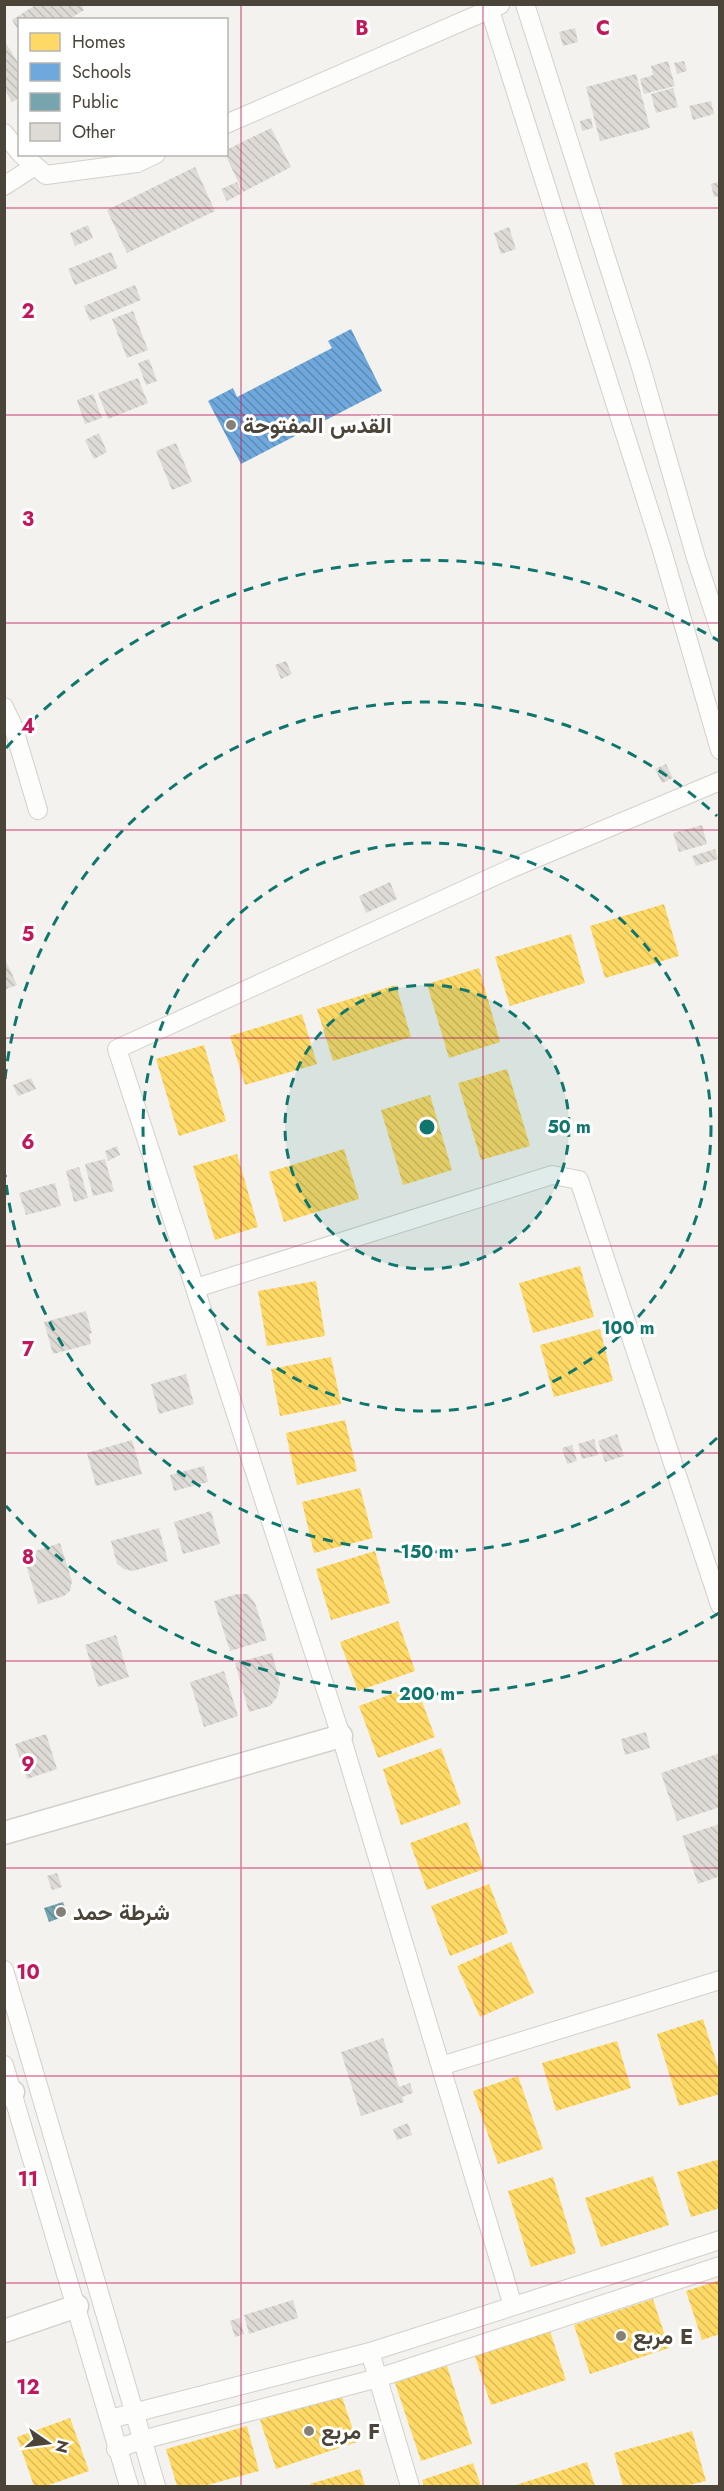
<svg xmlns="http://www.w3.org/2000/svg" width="724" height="2491" font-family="Jost,Vazirmatn,sans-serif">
	<defs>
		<pattern id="homes-back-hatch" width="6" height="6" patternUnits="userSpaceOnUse" patternTransform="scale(1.5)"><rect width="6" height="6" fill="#ffd966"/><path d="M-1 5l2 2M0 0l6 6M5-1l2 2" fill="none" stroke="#dcbb59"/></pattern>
		<pattern id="schools-back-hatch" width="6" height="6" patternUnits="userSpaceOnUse" patternTransform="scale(1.5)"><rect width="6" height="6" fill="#6fa8dc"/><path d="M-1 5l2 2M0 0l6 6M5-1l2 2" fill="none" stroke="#5d8ab3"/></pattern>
		<pattern id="public-back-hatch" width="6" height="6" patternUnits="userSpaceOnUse" patternTransform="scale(1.5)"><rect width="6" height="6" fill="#76a5af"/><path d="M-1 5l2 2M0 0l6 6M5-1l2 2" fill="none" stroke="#63888f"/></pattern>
		<pattern id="building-back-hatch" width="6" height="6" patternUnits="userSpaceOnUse" patternTransform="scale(1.5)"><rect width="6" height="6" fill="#dedbd6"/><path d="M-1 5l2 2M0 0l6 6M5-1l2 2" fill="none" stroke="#c0bdb8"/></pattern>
	</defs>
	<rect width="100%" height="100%" fill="#f4f2ee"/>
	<path fill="url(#homes-back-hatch)" d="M 664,904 L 679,956 L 605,978 L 590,926 Z
		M 571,934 L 585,983 L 510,1006 L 495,957 Z
		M 479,968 L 500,1042 L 449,1058 L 427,984 Z
		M 396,985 L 411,1037 L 333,1061 L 317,1009 Z
		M 302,1014 L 317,1064 L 245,1085 L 230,1036 Z
		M 204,1045 L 226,1121 L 179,1136 L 156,1059 Z
		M 507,1069 L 530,1146 L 481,1160 L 458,1083 Z
		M 430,1095 L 452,1170 L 403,1185 L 381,1110 Z
		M 344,1149 L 359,1199 L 284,1222 L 269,1172 Z
		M 237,1154 L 258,1227 L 215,1240 L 193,1166 Z
		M 580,1266 L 594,1317 L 533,1333 L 519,1283 Z
		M 316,1281 L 325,1336 L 267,1346 L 258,1291 Z
		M 600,1329 L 613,1381 L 554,1397 L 540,1345 Z
		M 331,1357 L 341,1404 L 280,1416 L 271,1369 Z
		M 345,1420 L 357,1471 L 297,1485 L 286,1433 Z
		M 360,1488 L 373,1538 L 314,1553 L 302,1502 Z
		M 375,1551 L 390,1603 L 331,1620 L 316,1569 Z
		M 398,1621 L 415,1671 L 358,1691 L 340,1642 Z
		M 416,1685 L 435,1737 L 378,1758 L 359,1706 Z
		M 441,1748 L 461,1804 L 401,1825 L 383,1769 Z
		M 467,1822 L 484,1869 L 427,1890 L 410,1843 Z
		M 489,1884 L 508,1933 L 450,1956 L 431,1906 Z
		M 511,1942 L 534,1993 L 480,2017 L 457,1966 Z
		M 703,2019 L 720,2074 L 720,2094 L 679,2106 L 657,2034 Z
		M 617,2041 L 631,2088 L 556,2111 L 542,2063 Z
		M 518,2076 L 543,2149 L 498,2164 L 473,2091 Z
		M 720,2159 L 720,2208 L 691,2217 L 677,2172 Z
		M 653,2176 L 669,2225 L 601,2247 L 585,2198 Z
		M 553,2177 L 576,2253 L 531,2267 L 508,2191 Z
		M 720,2280 L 720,2334 L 702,2340 L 686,2291 Z
		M 653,2299 L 669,2348 L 590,2374 L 574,2325 Z
		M 550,2331 L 566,2380 L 491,2405 L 475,2356 Z
		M 446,2363 L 472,2444 L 421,2461 L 394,2380 Z
		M 341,2394 L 357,2442 L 276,2469 L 260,2420 Z
		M 70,2418 L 89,2471 L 46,2486 L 34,2486 L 17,2437 Z
		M 247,2426 L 259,2471 L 204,2486 L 177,2486 L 166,2449 Z
		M 692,2431 L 706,2481 L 685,2486 L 623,2486 L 614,2453 Z
		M 587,2462 L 595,2486 L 513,2486 Z
		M 473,2463 L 481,2486 L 424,2486 L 422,2480 Z
		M 360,2469 L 365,2486 L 311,2486 L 310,2484 Z"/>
	<path fill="url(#schools-back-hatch)" d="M 351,329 L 382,391 L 241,464 L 208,401 L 233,388 L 237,397 L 332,348 L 328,341 Z"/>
	<path fill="url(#public-back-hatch)" d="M 63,1902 L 68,1915 L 49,1922 L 44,1908 Z"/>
	<path fill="url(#building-back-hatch)" d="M 37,4 L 81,4 L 84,10 L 68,20 L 20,20 L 20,33 L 12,20 Z
		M 575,28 L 578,42 L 563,46 L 559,32 Z
		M 4,40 L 20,66 L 20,98 L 12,102 L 4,89 Z
		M 668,61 L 675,86 L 644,94 L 640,79 L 653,75 L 651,66 Z
		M 684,61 L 687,71 L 677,74 L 674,63 Z
		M 636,74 L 650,128 L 600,141 L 586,87 Z
		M 673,88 L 678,107 L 656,113 L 651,94 Z
		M 711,101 L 714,114 L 693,120 L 689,106 Z
		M 591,118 L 593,128 L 582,131 L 580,121 Z
		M 271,128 L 291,167 L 243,192 L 225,154 L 226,150 Z
		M 195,167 L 215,211 L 127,253 L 107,210 Z
		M 237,182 L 242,193 L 227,201 L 221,189 Z
		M 718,182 L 720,196 L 714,197 L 711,184 Z
		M 88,225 L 93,238 L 75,246 L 70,233 Z
		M 509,227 L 516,249 L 501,254 L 494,233 Z
		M 111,252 L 118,268 L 75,285 L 68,269 Z
		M 135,285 L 141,300 L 90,321 L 84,306 Z
		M 133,311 L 148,350 L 127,358 L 112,319 Z
		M 149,359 L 157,381 L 146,385 L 138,363 Z
		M 138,378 L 148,403 L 108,419 L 98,393 Z
		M 93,394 L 102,418 L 85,424 L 77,400 Z
		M 99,433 L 107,452 L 94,459 L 85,440 Z
		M 176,443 L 192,482 L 172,490 L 156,451 Z
		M 286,661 L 292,674 L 281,679 L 275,665 Z
		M 666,764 L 673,778 L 662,783 L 655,769 Z
		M 702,825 L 707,844 L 679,852 L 673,833 Z
		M 715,849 L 718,859 L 696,866 L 692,856 Z
		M 390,882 L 397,899 L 366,913 L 359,896 Z
		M 4,957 L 17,985 L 4,990 Z
		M 31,1078 L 36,1089 L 18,1096 L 13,1085 Z
		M 117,1146 L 120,1155 L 108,1161 L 105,1151 Z
		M 105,1159 L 114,1191 L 93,1196 L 85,1164 Z
		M 79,1167 L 88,1198 L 74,1202 L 66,1171 Z
		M 55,1183 L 61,1206 L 26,1215 L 19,1193 Z
		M 86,1311 L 92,1333 L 89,1334 L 91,1344 L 53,1354 L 44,1322 Z
		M 186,1374 L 194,1404 L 159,1414 L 151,1384 Z
		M 617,1434 L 624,1456 L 605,1462 L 598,1441 Z
		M 594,1439 L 598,1455 L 582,1459 L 578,1444 Z
		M 132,1440 L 142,1474 L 96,1486 L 87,1453 Z
		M 572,1445 L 577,1461 L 567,1464 L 562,1448 Z
		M 204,1466 L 208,1482 L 174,1491 L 170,1475 Z
		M 211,1511 L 220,1544 L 183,1554 L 174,1522 Z
		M 159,1528 L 168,1561 L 133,1571 L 124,1569 L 117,1564 L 111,1541 Z
		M 60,1543 L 72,1581 L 70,1591 L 64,1596 L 38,1604 L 23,1555 Z
		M 237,1594 L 248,1594 L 255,1603 L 267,1640 L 230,1651 L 214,1601 Z
		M 116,1635 L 129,1677 L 98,1687 L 85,1645 Z
		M 272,1653 L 280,1683 L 277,1697 L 270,1706 L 249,1712 L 235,1663 Z
		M 224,1671 L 238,1716 L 204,1727 L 190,1682 Z
		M 646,1732 L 650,1748 L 625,1755 L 621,1739 Z
		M 46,1734 L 57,1769 L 27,1779 L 15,1744 Z
		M 720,1753 L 720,1807 L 677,1821 L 661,1773 Z
		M 720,1824 L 720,1876 L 698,1884 L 682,1836 Z
		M 57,1873 L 62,1887 L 52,1890 L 47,1876 Z
		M 383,2038 L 399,2087 L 410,2083 L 413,2093 L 402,2097 L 404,2102 L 361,2116 L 341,2052 Z
		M 408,2123 L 412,2135 L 397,2140 L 393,2129 Z
		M 293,2300 L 298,2318 L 249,2334 L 244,2315 Z
		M 239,2318 L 244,2334 L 235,2337 L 230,2321 Z"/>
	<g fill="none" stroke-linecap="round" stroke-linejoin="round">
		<g stroke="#d2d0cb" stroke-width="20">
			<path id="minor" d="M 488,4 L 661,547 L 720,750
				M 525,4 L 640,364 L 696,558 L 720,631
				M 226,124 L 500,5
				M 4,133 L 20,153
				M 21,154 L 46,175 L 137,163 L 156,154
				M 4,186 L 35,166
				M 4,707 L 13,726 L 38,810
				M 196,1288 L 552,1175 L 579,1180 L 720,1605
				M 4,1970 L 156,2486
				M 4,2065 L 129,2486
				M 441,2066 L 720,1980
				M 513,2306 L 341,1736 L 117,1049 L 510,869 L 720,781
				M 370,2352 L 410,2486
				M 110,2419 L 370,2352 L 720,2240
				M 116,2449 L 142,2440 L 378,2378 L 720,2266"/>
		</g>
		<g stroke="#d2d0cb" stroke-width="25">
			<path id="tertiary" d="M 4,1833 L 341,1736
				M 4,2095 L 13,2092
				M 4,2331 L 77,2306"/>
		</g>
		<use href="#minor" stroke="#fdfdfc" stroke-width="18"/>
		<use href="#tertiary" stroke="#fdfdfc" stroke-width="22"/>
	</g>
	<path fill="none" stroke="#c2185b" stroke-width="1.5" stroke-opacity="0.55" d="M 241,4 L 241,2486M 483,4 L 483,2486M 4,208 L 720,208M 4,415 L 720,415M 4,623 L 720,623M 4,830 L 720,830M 4,1038 L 720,1038M 4,1246 L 720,1246M 4,1453 L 720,1453M 4,1661 L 720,1661M 4,1868 L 720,1868M 4,2076 L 720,2076M 4,2283 L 720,2283"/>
	<circle cx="427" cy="1127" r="142" fill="#0f766e" fill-opacity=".12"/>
	<g fill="none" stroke="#0f766e" stroke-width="3" stroke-dasharray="10 8">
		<circle cx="427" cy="1127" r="142"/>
		<circle cx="427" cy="1127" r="284"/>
		<path d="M717 1438A425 425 0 0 1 5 1175M5 1079A425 425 0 0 1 717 816"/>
		<path d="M719 1613A567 567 0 0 1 6 1506M6 748A567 567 0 0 1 719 641"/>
	</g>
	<g fill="#868178" stroke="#fff" stroke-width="2">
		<circle cx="231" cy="425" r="6"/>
		<circle cx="61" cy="1912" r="6"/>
		<circle cx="621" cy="2336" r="6"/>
		<circle cx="309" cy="2431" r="6"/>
	</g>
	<g text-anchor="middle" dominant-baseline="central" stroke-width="6" stroke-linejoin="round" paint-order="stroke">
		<g font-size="22" font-weight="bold" fill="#4b4439" stroke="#fff" text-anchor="start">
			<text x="243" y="425">القدس المفتوحة</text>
			<text x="73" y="1912">شرطة حمد</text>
			<text x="633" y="2336">مربع E</text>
			<text x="321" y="2431">مربع F</text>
		</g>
	</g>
	<g font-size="20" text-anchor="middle" font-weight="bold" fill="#c2185b" stroke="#fff" stroke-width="6" stroke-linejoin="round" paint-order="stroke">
		<text x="362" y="35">B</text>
		<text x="603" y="35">C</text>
		<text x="28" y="318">2</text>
		<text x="28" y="526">3</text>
		<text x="28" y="733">4</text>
		<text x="28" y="941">5</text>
		<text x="28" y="1149">6</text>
		<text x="28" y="1356">7</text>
		<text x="28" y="1564">8</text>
		<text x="28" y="1771">9</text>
		<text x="28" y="1979">10</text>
		<text x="28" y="2186">11</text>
		<text x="28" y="2394">12</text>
	</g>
	<circle cx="427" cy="1127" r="9" fill="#0f766e" stroke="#fff" stroke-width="3"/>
	<g font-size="18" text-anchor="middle" font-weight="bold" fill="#0f766e" stroke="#fff" stroke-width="6" stroke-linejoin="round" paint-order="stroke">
		<text x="569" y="1133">50 m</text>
		<text x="628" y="1334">100 m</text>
		<text x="427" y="1558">150 m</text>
		<text x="427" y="1700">200 m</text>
	</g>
	<rect width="724" height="2491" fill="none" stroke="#4b4439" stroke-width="12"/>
	<rect x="18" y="18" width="210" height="138" fill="#ffffff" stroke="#b7b4b0" stroke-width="1.5"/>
	<rect x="30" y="33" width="30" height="18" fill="#ffd966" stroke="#b7b4b0" stroke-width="1.5"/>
	<text x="72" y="48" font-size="18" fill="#4b4439">Homes</text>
	<rect x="30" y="63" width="30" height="18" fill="#6fa8dc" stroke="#b7b4b0" stroke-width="1.5"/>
	<text x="72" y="78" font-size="18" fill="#4b4439">Schools</text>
	<rect x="30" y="93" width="30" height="18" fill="#76a5af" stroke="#b7b4b0" stroke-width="1.5"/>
	<text x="72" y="108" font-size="18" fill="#4b4439">Public</text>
	<rect x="30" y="123" width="30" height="18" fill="#dedbd6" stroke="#b7b4b0" stroke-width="1.5"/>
	<text x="72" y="138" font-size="18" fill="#4b4439">Other</text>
	<g transform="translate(48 2443) rotate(104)" stroke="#ffffff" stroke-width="4.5" paint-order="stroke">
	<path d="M0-4.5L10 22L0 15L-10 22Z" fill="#4b4439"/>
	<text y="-9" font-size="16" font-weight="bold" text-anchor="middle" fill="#4b4439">N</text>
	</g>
</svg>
